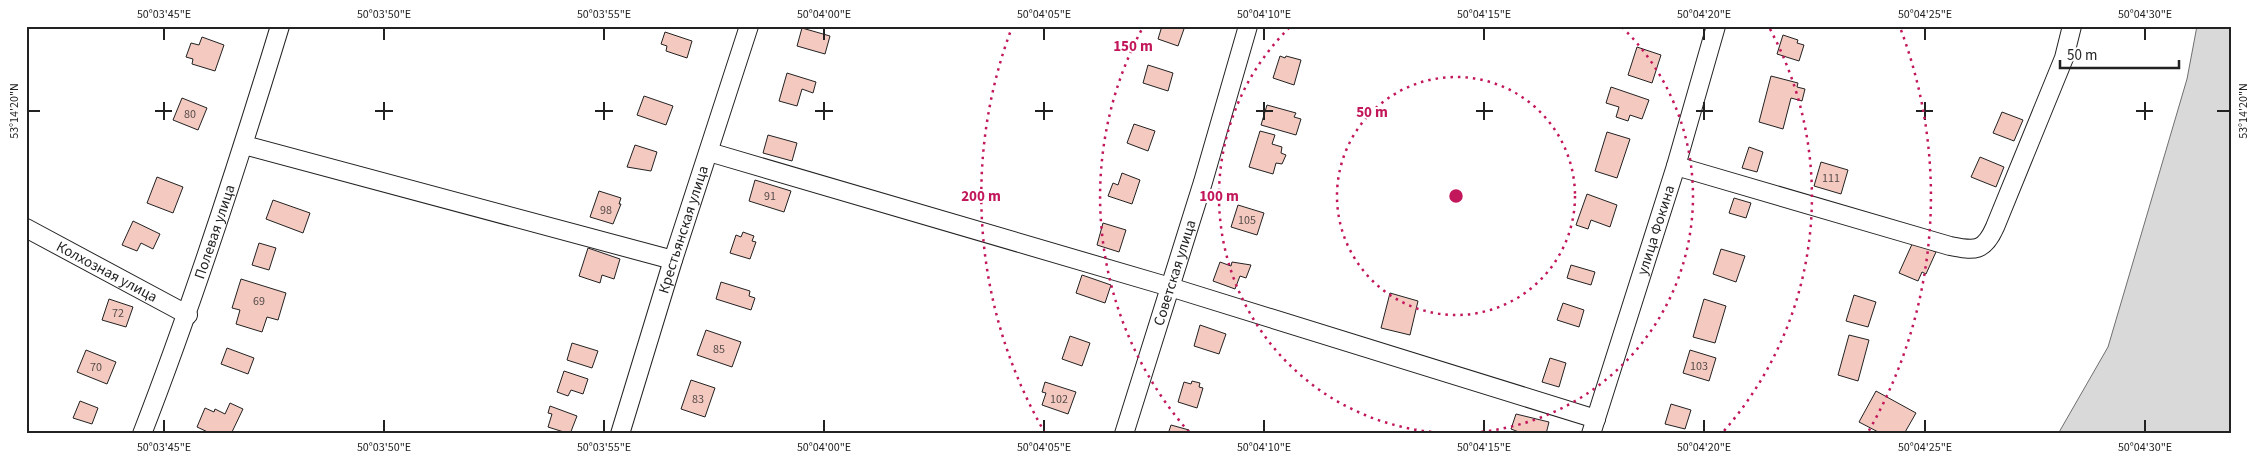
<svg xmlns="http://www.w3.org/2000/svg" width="2257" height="460" font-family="'Source Sans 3',sans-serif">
	<rect width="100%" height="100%" fill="#fff"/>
	<path fill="#d9d9d9" stroke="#6f6f6f" d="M 2197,26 L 2231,26 L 2231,434 L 2058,434 L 2108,347 L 2187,79 Z"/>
	<path fill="#f3c9c0" stroke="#222" d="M 1162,26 L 1185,26 L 1178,46 L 1158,39 Z
		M 802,28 L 830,36 L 825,54 L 797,46 Z
		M 665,32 L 692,41 L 687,58 L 666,51 L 667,46 L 661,44 Z
		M 1783,35 L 1798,40 L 1797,43 L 1804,45 L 1799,61 L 1777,54 Z
		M 202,37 L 224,45 L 215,71 L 192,64 L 193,59 L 186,57 L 191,43 L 199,45 Z
		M 1637,47 L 1661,55 L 1652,83 L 1628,75 Z
		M 1280,56 L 1285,58 L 1286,56 L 1301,60 L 1294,85 L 1273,78 Z
		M 1148,65 L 1173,73 L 1168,91 L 1143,83 Z
		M 787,73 L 816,82 L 813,93 L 802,89 L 797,106 L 779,101 Z
		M 1771,76 L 1798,83 L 1797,87 L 1805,89 L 1802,101 L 1791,98 L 1783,129 L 1759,122 Z
		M 1611,87 L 1649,100 L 1642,119 L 1630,115 L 1628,121 L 1616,117 L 1619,107 L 1606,103 Z
		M 644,96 L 673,106 L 666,125 L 637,115 Z
		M 182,98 L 207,108 L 198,130 L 173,120 Z
		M 1267,105 L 1296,113 L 1294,117 L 1301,119 L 1296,135 L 1261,125 Z
		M 2002,112 L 2023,120 L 2014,141 L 1993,133 Z
		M 1134,124 L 1155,131 L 1148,151 L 1127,143 Z
		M 1260,131 L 1275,135 L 1272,144 L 1282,147 L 1281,153 L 1286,155 L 1282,164 L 1276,163 L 1273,174 L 1249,167 Z
		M 1607,132 L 1630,139 L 1617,178 L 1595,171 Z
		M 768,135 L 797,143 L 792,161 L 763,153 Z
		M 635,145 L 657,152 L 651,171 L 627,167 Z
		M 1749,147 L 1763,152 L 1757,172 L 1742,168 Z
		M 1980,157 L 2004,167 L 1996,187 L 1971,177 Z
		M 1821,162 L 1848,170 L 1841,194 L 1814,186 Z
		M 1122,173 L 1140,180 L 1132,204 L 1108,196 L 1113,183 L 1118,185 Z
		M 157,177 L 183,187 L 173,213 L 147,203 Z
		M 755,180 L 791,191 L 784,212 L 749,201 Z
		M 599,191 L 621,198 L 619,204 L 621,204 L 613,224 L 590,217 Z
		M 1587,194 L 1617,205 L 1610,227 L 1591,220 L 1588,229 L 1576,225 Z
		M 1734,198 L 1751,203 L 1746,218 L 1729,213 Z
		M 273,200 L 310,213 L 303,233 L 266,219 Z
		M 1238,205 L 1264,213 L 1257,235 L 1231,227 Z
		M 133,221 L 160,234 L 153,249 L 141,243 L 137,251 L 122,245 Z
		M 1103,223 L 1126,230 L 1119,252 L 1097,245 Z
		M 743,232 L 754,236 L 752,241 L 756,242 L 750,259 L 730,253 L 736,235 L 741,237 Z
		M 1913,242 L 1936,252 L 1926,274 L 1922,272 L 1918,281 L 1899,273 Z
		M 259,243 L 276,248 L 269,270 L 252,265 Z
		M 588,248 L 620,259 L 614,279 L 602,275 L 600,283 L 579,276 Z
		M 1721,249 L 1745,256 L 1736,282 L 1713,274 Z
		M 1220,262 L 1231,266 L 1232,262 L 1251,265 L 1246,278 L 1240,276 L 1235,289 L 1213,281 Z
		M 1571,265 L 1595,272 L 1591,285 L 1567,278 Z
		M 1082,275 L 1111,285 L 1105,303 L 1076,293 Z
		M 241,279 L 286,293 L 278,320 L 267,317 L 262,332 L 236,324 L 240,310 L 232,308 Z
		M 721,282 L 750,291 L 749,296 L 755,298 L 751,310 L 716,299 Z
		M 1390,293 L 1418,301 L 1410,335 L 1381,328 Z
		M 1854,295 L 1876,302 L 1868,327 L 1846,321 Z
		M 109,299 L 133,307 L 126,327 L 102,320 Z
		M 1704,299 L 1726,306 L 1715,343 L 1693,337 Z
		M 1563,303 L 1584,310 L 1579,327 L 1557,320 Z
		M 1200,325 L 1226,334 L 1219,354 L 1194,346 Z
		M 706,330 L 741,342 L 732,367 L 697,355 Z
		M 1849,335 L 1869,340 L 1858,381 L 1838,375 Z
		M 1070,336 L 1090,343 L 1082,366 L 1062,359 Z
		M 572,343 L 598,351 L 592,368 L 567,360 Z
		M 227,348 L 254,358 L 248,374 L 221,364 Z
		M 86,350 L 116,362 L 107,384 L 77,372 Z
		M 1690,350 L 1716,358 L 1709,381 L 1683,373 Z
		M 1550,358 L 1566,363 L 1559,387 L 1542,382 Z
		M 564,371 L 588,379 L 583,394 L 571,390 L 568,396 L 557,392 Z
		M 691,380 L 715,388 L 705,417 L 681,409 Z
		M 1192,381 L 1200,383 L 1199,387 L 1203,388 L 1197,408 L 1178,402 L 1184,382 L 1191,384 Z
		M 1045,382 L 1076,392 L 1068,414 L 1042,405 L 1046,393 L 1042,392 Z
		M 1876,391 L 1916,413 L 1904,434 L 1882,434 L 1859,422 Z
		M 80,401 L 98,408 L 92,424 L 73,418 Z
		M 230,403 L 243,409 L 231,434 L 212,434 L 197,427 L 205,408 L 214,412 L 215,409 L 225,414 Z
		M 1671,404 L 1691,410 L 1685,429 L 1665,424 Z
		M 550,406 L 577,416 L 570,434 L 548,427 L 552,414 L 548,413 Z
		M 1516,414 L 1549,422 L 1546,434 L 1524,434 L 1511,429 Z
		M 1171,425 L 1189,430 L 1188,434 L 1168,434 Z"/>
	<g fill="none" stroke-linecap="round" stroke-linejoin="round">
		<g stroke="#222" stroke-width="20">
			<g id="minor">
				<path d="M 244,145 L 673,260"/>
				<path d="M 709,152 L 1170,287 L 1596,419"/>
				<path d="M 1676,166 L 1950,246 C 1975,251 1984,252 1995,227 L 2064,58 L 2072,26"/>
				<path id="s1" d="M 26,228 L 188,315"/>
				<path id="s2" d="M 142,434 C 194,300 238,164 280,26"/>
				<path id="s3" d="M 620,434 L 673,260 L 749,26"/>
				<path id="s4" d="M 1124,434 L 1203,182 L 1248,26"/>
				<path id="s5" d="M 1591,434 L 1676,166 L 1716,26"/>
			</g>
		</g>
		<use href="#minor" stroke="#fff" stroke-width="18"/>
	</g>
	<path fill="none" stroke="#222" stroke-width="2" d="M 164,28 L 164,40M 384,28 L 384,40M 604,28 L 604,40M 824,28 L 824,40M 1044,28 L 1044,40M 1264,28 L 1264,40M 1484,28 L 1484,40M 1704,28 L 1704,40M 1925,28 L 1925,40M 2145,28 L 2145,40M 164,102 L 164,120M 384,102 L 384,120M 604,102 L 604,120M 824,102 L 824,120M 1044,102 L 1044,120M 1264,102 L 1264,120M 1484,102 L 1484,120M 1704,102 L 1704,120M 1925,102 L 1925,120M 2145,102 L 2145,120M 28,111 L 40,111M 155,111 L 172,111M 375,111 L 393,111M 595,111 L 613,111M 815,111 L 833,111M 1035,111 L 1053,111M 1256,111 L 1273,111M 1476,111 L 1493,111M 1696,111 L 1713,111M 1916,111 L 1933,111M 2136,111 L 2153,111M 2217,111 L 2230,111M 164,420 L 164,432M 384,420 L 384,432M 604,420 L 604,432M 824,420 L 824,432M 1044,420 L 1044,432M 1264,420 L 1264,432M 1484,420 L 1484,432M 1704,420 L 1704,432M 1925,420 L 1925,432M 2145,420 L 2145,432"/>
	<g fill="none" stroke="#c2185b" stroke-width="2.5" stroke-dasharray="2.5 5">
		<circle cx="1456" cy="196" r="119"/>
		<path d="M1622 27A237 237 0 1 1 1290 27"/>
		<path d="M1189 432A356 356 0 0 1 1142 29M1770 29A356 356 0 0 1 1723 432"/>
		<path d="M1045 433A475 475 0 0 1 1011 30M1901 30A475 475 0 0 1 1867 434"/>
	</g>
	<g text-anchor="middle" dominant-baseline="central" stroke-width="4" stroke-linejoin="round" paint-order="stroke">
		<g font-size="12" fill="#564c4a">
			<text x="190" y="114">80</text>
			<text x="1831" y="178">111</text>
			<text x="770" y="196">91</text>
			<text x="606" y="210">98</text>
			<text x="1247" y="220">105</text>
			<text x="259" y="301">69</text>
			<text x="118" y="313">72</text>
			<text x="719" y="349">85</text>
			<text x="1699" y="366">103</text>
			<text x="96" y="367">70</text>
			<text x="698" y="399">83</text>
			<text x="1059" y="399">102</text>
		</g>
		<g font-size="15" fill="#222" stroke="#fff">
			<text stroke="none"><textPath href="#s3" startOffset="214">Крестьянская улица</textPath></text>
			<text stroke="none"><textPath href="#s5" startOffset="214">улица Фокина</textPath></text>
			<text stroke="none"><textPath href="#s2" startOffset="215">Полевая улица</textPath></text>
			<text stroke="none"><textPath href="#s1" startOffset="92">Колхозная улица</textPath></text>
			<text stroke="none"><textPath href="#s4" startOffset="169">Советская улица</textPath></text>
		</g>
	</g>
	<circle cx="1456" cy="196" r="8" fill="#c2185b" stroke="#fff" stroke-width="2.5"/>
	<g font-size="15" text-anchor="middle" font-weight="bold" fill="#c2185b" stroke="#fff" stroke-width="4" stroke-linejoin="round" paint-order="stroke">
		<text x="1133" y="51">150 m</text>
		<text x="1372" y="117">50 m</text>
		<text x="1219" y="201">100 m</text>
		<text x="981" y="201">200 m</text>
	</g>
	<rect width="2257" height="460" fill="none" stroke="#ffffff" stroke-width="55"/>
	<path d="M2060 60v8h119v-8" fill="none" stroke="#222222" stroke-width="2.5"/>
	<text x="2067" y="60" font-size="15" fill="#222222" stroke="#ffffff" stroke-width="4" paint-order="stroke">50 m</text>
	<rect x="28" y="28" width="2202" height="404" fill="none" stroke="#222" stroke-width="2"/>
	<g font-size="12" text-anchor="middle" fill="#222">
		<text x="164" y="18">50°03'45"E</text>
		<text x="384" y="18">50°03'50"E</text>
		<text x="604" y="18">50°03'55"E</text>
		<text x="824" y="18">50°04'00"E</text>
		<text x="1044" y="18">50°04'05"E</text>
		<text x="1264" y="18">50°04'10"E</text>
		<text x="1484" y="18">50°04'15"E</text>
		<text x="1704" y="18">50°04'20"E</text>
		<text x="1925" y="18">50°04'25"E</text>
		<text x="2145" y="18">50°04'30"E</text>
		<text transform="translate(14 111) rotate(-90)" y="4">53°14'20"N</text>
		<text transform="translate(2243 111) rotate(-90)" y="4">53°14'20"N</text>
		<text x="164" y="451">50°03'45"E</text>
		<text x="384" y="451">50°03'50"E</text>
		<text x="604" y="451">50°03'55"E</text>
		<text x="824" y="451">50°04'00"E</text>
		<text x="1044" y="451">50°04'05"E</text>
		<text x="1264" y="451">50°04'10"E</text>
		<text x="1484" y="451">50°04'15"E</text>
		<text x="1704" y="451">50°04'20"E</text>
		<text x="1925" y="451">50°04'25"E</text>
		<text x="2145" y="451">50°04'30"E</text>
	</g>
</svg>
